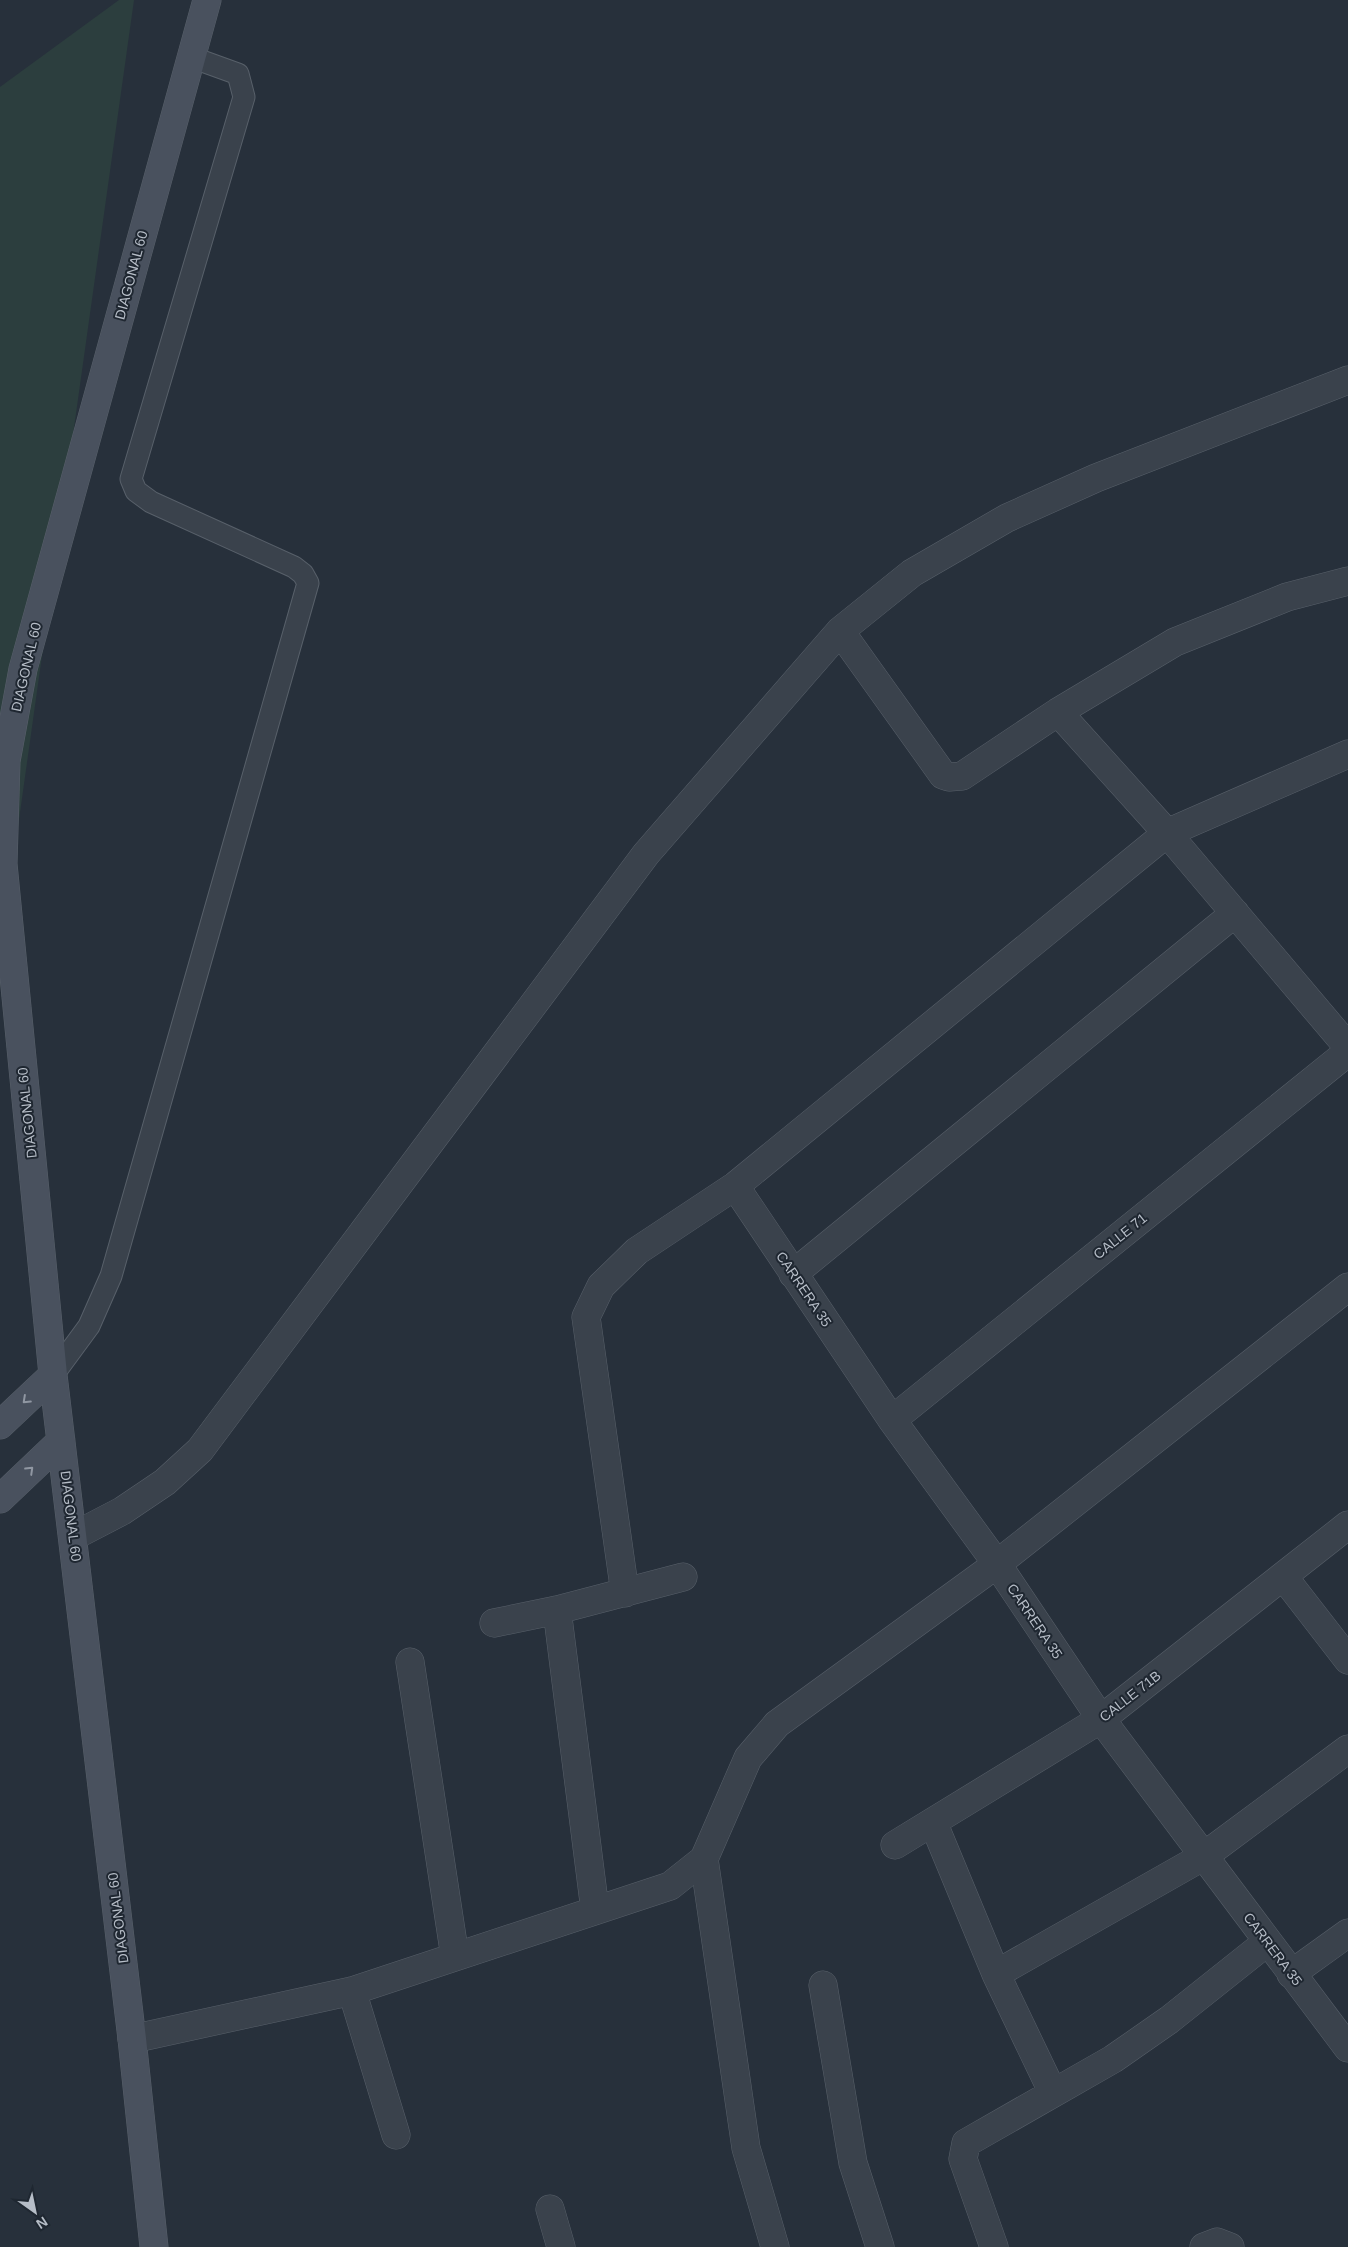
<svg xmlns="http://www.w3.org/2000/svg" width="1348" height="2247" font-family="Arial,sans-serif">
	<rect width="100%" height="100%" fill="#27303b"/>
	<path fill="#2c3e3e" d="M 119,0 L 134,0 L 0,955 L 0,87 Z"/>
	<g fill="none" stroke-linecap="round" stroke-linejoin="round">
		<g stroke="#58606a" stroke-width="23">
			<path id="service" d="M 53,1375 L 89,1326 L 111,1276 L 308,583 L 303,574 L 294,567 L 151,502 L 136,491 L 131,479 L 244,97 L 238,74 L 191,57"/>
		</g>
		<g stroke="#58606a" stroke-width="29">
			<path id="minor" d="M 840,631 L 943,775 L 949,777 L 962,776 L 1058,712 L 1175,642 L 1287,597 L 1348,581
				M 1058,712 L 1167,833 L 1348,1047
				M 735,1186 L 892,1420 L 997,1564 L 1101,1719 L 1348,2048
				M 793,1274 L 1235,913
				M 892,1420 L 1348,1052
				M 74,1536 L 122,1511 L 165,1482 L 200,1450 L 646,854 L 840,631 L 912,573 L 1007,518 L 1096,478 L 1348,380
				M 1283,1576 L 1348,1660
				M 625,1593 L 586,1317 L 601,1286 L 637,1251 L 735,1186 L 1167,833 L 1348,754
				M 557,1610 L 595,1910
				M 494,1623 L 557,1610 L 683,1577
				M 410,1662 L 455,1957
				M 933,1822 L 996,1974 L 1053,2093
				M 895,1845 L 1101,1719 L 1348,1525
				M 704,1859 L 746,2148 L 775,2247
				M 996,1974 L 1204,1856 L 1348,1749
				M 1291,1974 L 1348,1933
				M 823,1985 L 853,2163 L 880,2247
				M 352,1991 L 396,2135
				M 132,2039 L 352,1991 L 670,1886 L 704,1859 L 748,1758 L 777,1724 L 997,1564 L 1348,1287
				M 550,2209 L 561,2247
				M 994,2247 L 963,2159 L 966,2143 L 1113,2059 L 1169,2020 L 1267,1942
				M 1204,2247 L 1217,2242 L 1230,2247"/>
		</g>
		<g stroke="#58606a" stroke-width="29">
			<path id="secondary" d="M 0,1425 L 53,1375
				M 0,1499 L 61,1441
				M 154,2247 L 132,2039 L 53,1375 L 3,864 L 6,761 L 23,669 L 207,0"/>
		</g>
		<use href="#service" stroke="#3a424c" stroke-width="21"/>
		<use href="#minor" stroke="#3a424c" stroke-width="28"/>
		<use href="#secondary" stroke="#49515e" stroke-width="28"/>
	</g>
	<defs><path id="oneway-chevron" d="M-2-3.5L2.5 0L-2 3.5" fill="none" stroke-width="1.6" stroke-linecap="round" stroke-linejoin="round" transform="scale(1.25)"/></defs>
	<g stroke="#9097a2">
		<use href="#oneway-chevron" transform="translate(26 1400) rotate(137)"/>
		<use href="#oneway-chevron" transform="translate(30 1470) rotate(-44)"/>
	</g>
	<g text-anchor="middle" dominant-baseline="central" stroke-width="4" stroke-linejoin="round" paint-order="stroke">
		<g font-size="14" fill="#b6bdc7" stroke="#1f2731">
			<text transform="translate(131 275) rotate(-75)">DIAGONAL 60</text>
			<text transform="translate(26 667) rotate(-77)">DIAGONAL 60</text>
			<text transform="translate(27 1113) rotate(-96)">DIAGONAL 60</text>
			<text transform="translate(1120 1236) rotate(-39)">CALLE 71</text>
			<text transform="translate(804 1289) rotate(56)">CARRERA 35</text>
			<text transform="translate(71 1516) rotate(83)">DIAGONAL 60</text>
			<text transform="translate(1035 1621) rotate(56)">CARRERA 35</text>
			<text transform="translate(1130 1696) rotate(-38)">CALLE 71B</text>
			<text transform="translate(118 1918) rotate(-97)">DIAGONAL 60</text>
			<text transform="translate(1273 1949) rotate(53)">CARRERA 35</text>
		</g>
	</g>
	<g transform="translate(35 2212) rotate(147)" stroke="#1f2731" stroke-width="4" paint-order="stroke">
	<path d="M0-4L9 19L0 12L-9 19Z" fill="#b6bdc7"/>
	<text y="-8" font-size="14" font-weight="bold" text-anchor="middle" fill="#b6bdc7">N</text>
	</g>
</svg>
